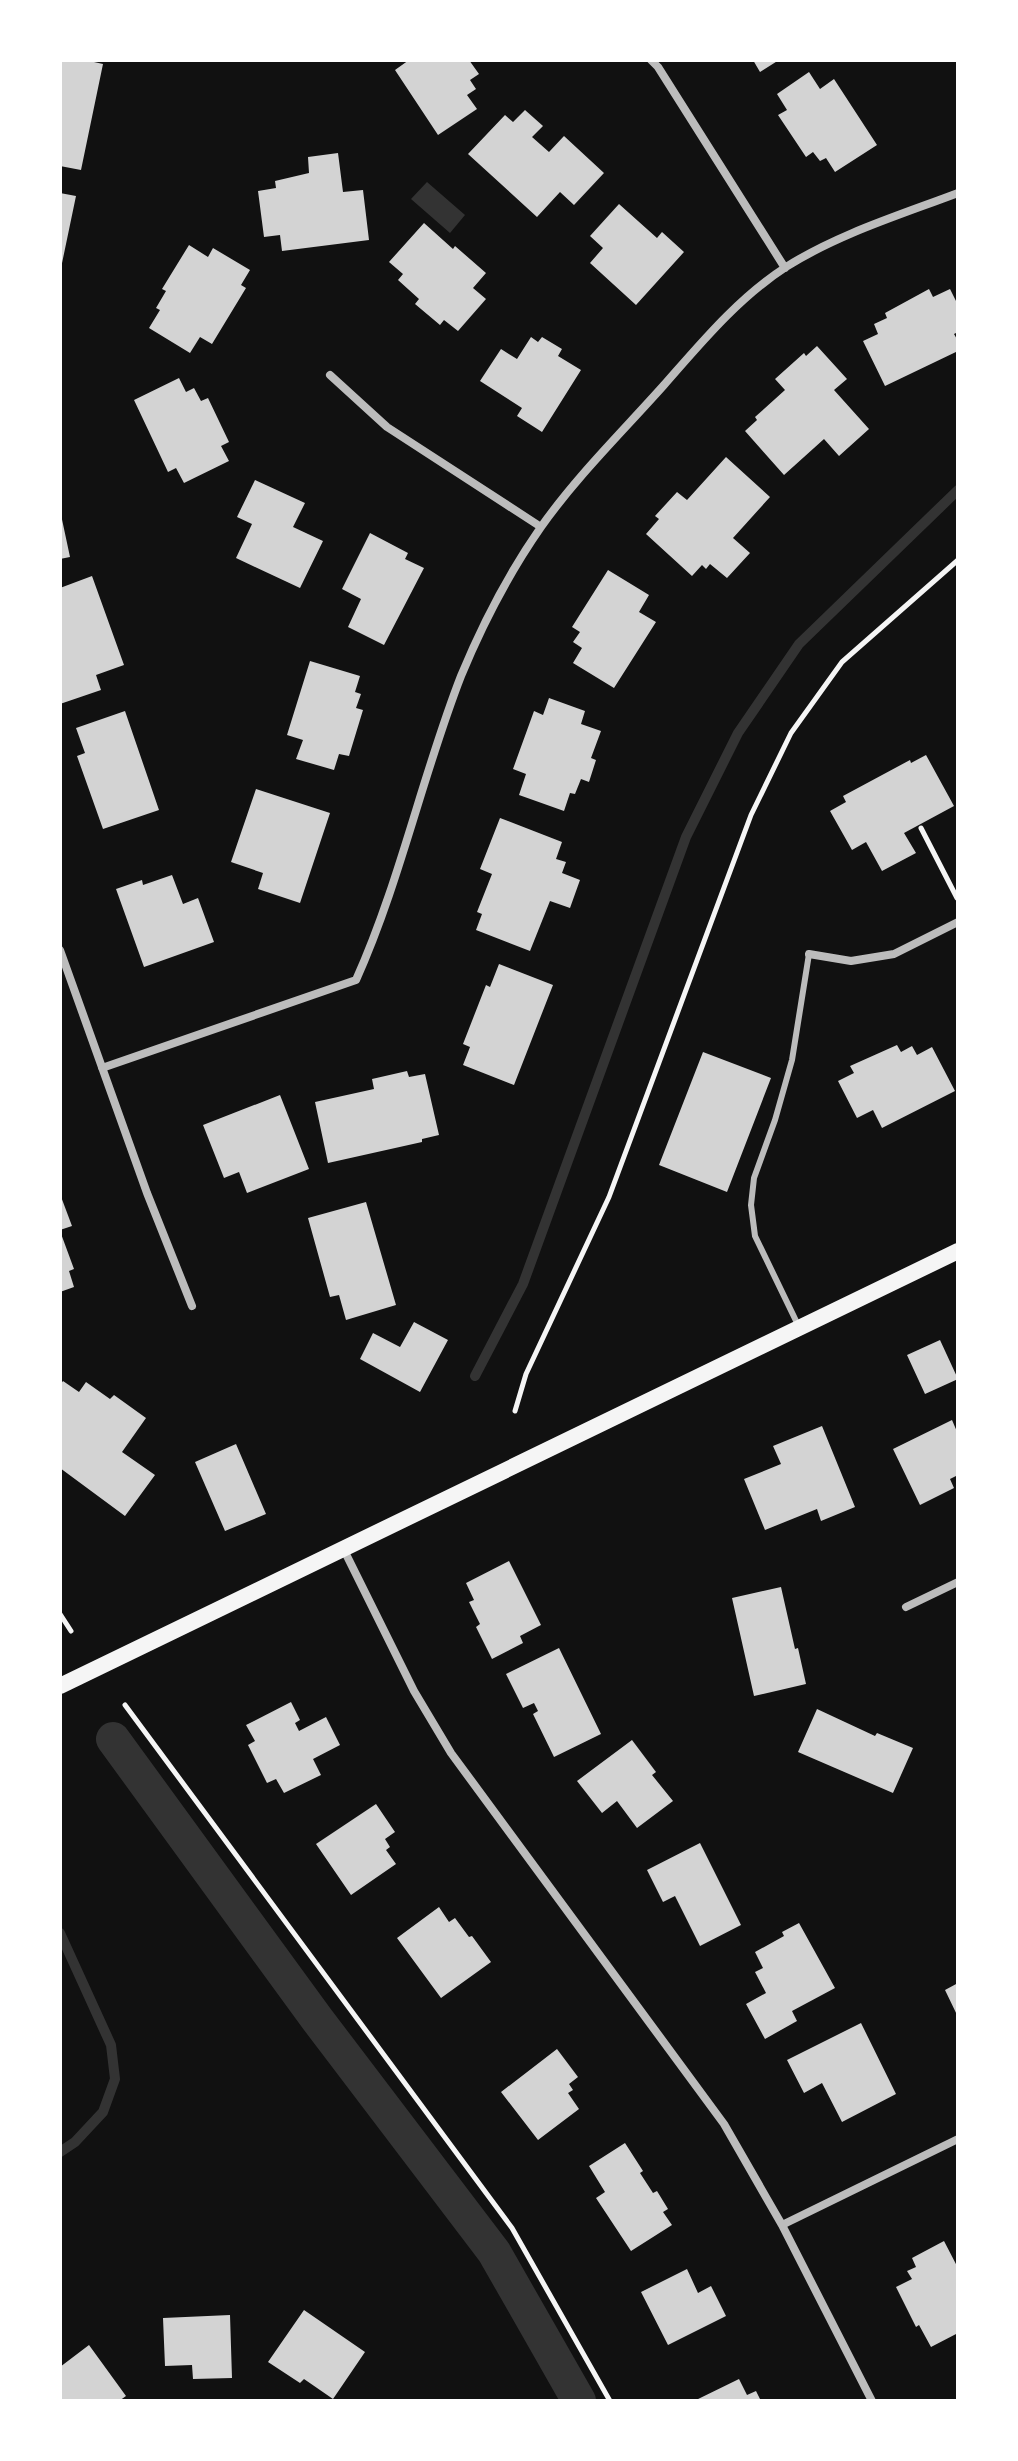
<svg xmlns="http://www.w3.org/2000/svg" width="1018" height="2461" font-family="'Roboto Condensed',sans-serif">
	<rect width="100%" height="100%" fill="#111"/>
	<path fill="#333" d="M 427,182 L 465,215 L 450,233 L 411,199 Z"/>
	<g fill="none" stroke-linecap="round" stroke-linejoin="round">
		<path stroke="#333" stroke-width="10" d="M 475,1376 L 523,1284 L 686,837 L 738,733 L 799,644 L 958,490
			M 60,1933 L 111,2045 L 115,2079 L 103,2112 L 75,2142 L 60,2152"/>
		<path stroke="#333" stroke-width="34" d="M 113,1739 L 317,2019 L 494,2252 L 579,2401"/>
	</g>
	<path fill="#d3d3d3" d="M 60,60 L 85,60 L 103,64 L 81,170 L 60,166 Z
		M 409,60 L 469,60 L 479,74 L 470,80 L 476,89 L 467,95 L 477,109 L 438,135 L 395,70 Z
		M 753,60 L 779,60 L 760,72 Z
		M 809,72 L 820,89 L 834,79 L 877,145 L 835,172 L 826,158 L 820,161 L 813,152 L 806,157 L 778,115 L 787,110 L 777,94 Z
		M 525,110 L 543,126 L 532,137 L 549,152 L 564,136 L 604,173 L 574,205 L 560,192 L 537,217 L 468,154 L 505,115 L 513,122 Z
		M 338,153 L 343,192 L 363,190 L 369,240 L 282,251 L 280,235 L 264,237 L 258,191 L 276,188 L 275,181 L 309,173 L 308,157 Z
		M 60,193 L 76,196 L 61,268 L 60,267 Z
		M 619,204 L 657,238 L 662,232 L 684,252 L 636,305 L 590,263 L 603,248 L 590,236 Z
		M 424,223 L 453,249 L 455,246 L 486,273 L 473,288 L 486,299 L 458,331 L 444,320 L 440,325 L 415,304 L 419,299 L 398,280 L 403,274 L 389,262 Z
		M 189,245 L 208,257 L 213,248 L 250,270 L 241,285 L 246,288 L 212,344 L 200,337 L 190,353 L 149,328 L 160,310 L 156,308 L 166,291 L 162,289 Z
		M 929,289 L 933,297 L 950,289 L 958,305 L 958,332 L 954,334 L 958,341 L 958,351 L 885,386 L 863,341 L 878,334 L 874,324 L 887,318 L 885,313 Z
		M 531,337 L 538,342 L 542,337 L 562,349 L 558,356 L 581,370 L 542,432 L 517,416 L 522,408 L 480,381 L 501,349 L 517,359 Z
		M 817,346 L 847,379 L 834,390 L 869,429 L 839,456 L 824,439 L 784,475 L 745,431 L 757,420 L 755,417 L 785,390 L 775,379 L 804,353 L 806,356 Z
		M 179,378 L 186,392 L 194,388 L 201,401 L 208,398 L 229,442 L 221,446 L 229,461 L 184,483 L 176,468 L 168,472 L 134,400 Z
		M 726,457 L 770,497 L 733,538 L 750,553 L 727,578 L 710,564 L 706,569 L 702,565 L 692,576 L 646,534 L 659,519 L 655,516 L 677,492 L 687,500 Z
		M 255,480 L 305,503 L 293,527 L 323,541 L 300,588 L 236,558 L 252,524 L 237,517 Z
		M 60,510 L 70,557 L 60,559 Z
		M 370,533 L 408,553 L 405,559 L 424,568 L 384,645 L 348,627 L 361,599 L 342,589 Z
		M 608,570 L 649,595 L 639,612 L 656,622 L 614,688 L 573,663 L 582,648 L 573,642 L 580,632 L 572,627 Z
		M 92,576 L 124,665 L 96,675 L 101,690 L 60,704 L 60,588 Z
		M 310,661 L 360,676 L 355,692 L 361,694 L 356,708 L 363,710 L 349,756 L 339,754 L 334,770 L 296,759 L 303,740 L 287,735 Z
		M 549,698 L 585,711 L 581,724 L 601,731 L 591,758 L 596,760 L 589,782 L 581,779 L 575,794 L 570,793 L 564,811 L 519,795 L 526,774 L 513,769 L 534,711 L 543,715 Z
		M 125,711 L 159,810 L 103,829 L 77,756 L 85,753 L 76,728 Z
		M 926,755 L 954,806 L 904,833 L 916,853 L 882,871 L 866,842 L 852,850 L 830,811 L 846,802 L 843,796 L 910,760 L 911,763 Z
		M 256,789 L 330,813 L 300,903 L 258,889 L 263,873 L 231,862 Z
		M 500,818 L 562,842 L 556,859 L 566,862 L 562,873 L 580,880 L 570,908 L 550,901 L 530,951 L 476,930 L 482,914 L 477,912 L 492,874 L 480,869 Z
		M 172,875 L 183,904 L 198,898 L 214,942 L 144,967 L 116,889 L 142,880 L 143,885 Z
		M 499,964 L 553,985 L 514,1085 L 463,1065 L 470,1047 L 463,1044 L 486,985 L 490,987 Z
		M 897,1045 L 901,1052 L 912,1046 L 917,1055 L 932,1047 L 955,1091 L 882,1128 L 873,1110 L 857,1118 L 838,1081 L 854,1073 L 850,1066 Z
		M 703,1052 L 771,1078 L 727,1192 L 659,1165 Z
		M 407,1071 L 409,1077 L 425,1074 L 439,1135 L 422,1139 L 422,1142 L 328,1163 L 315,1102 L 374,1089 L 372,1079 Z
		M 280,1095 L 309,1169 L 247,1193 L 239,1172 L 224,1178 L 203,1125 Z
		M 60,1194 L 72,1226 L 60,1230 Z
		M 366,1202 L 396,1305 L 346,1320 L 339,1295 L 330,1297 L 308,1218 Z
		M 60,1231 L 74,1269 L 69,1271 L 74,1287 L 60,1292 Z
		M 414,1322 L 448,1340 L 420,1392 L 360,1359 L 373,1333 L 400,1347 Z
		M 940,1340 L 958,1379 L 925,1394 L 907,1355 Z
		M 63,1381 L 79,1392 L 86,1382 L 110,1399 L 114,1395 L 146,1418 L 122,1452 L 155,1475 L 125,1516 L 60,1468 L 60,1385 Z
		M 952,1420 L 958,1434 L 958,1475 L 950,1479 L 954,1488 L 920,1505 L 893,1449 Z
		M 822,1426 L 855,1507 L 821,1521 L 817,1509 L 765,1530 L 744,1479 L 781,1464 L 773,1446 Z
		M 236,1444 L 266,1514 L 225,1531 L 195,1462 Z
		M 509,1561 L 541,1625 L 520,1636 L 523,1643 L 492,1659 L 476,1627 L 480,1624 L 469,1602 L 474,1600 L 466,1583 Z
		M 781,1587 L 795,1649 L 798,1648 L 806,1684 L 754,1696 L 732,1598 Z
		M 559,1648 L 601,1734 L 554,1757 L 533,1714 L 538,1711 L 534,1703 L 523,1708 L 506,1674 Z
		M 291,1702 L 300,1720 L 295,1723 L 299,1731 L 326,1717 L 340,1745 L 313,1759 L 321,1775 L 284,1793 L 276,1779 L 267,1783 L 248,1745 L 255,1741 L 246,1725 Z
		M 817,1709 L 875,1736 L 877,1733 L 913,1748 L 893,1793 L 798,1752 Z
		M 632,1740 L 656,1772 L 652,1775 L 673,1801 L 637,1828 L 617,1801 L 602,1813 L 577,1781 Z
		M 376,1804 L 395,1832 L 385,1839 L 390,1847 L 386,1850 L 396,1864 L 351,1895 L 316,1844 Z
		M 700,1843 L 741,1925 L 700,1946 L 675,1896 L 663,1902 L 647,1870 Z
		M 439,1907 L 449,1922 L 455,1918 L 469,1937 L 472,1936 L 491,1962 L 441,1998 L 397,1938 Z
		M 799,1923 L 835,1988 L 792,2011 L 797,2021 L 765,2039 L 746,2004 L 766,1993 L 755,1972 L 763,1968 L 755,1952 L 784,1936 L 782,1932 Z
		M 958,1983 L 958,2017 L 945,1990 Z
		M 861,2023 L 896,2094 L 842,2122 L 822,2083 L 804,2093 L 787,2060 Z
		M 557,2049 L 578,2077 L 569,2084 L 573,2090 L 568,2093 L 579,2109 L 538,2140 L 501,2092 Z
		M 625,2143 L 643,2171 L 640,2173 L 653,2193 L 657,2191 L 668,2209 L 663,2212 L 672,2225 L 631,2251 L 596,2198 L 605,2192 L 589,2166 Z
		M 944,2241 L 958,2268 L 958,2333 L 931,2347 L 919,2325 L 916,2327 L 896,2287 L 912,2279 L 907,2271 L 916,2267 L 912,2258 Z
		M 687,2269 L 698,2293 L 711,2286 L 726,2316 L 668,2345 L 641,2292 Z
		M 304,2310 L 365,2352 L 333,2399 L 304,2379 L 300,2383 L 268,2362 Z
		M 230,2315 L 232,2378 L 193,2379 L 192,2365 L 165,2366 L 163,2318 Z
		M 89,2345 L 126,2396 L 119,2401 L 60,2401 L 60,2367 Z
		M 739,2379 L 747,2395 L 756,2391 L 761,2401 L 694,2401 Z"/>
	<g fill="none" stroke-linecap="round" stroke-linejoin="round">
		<path stroke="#f5f5f5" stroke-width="5" d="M 921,828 L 957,898
			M 515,1411 L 526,1374 L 609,1197 L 751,815 L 791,733 L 842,662 L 958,560
			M 60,1614 L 71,1631
			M 125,1705 L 512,2228 L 610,2401"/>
		<path stroke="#bcbcbc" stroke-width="6" d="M 799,1327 L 755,1236 L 751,1205 L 754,1178 L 775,1120 L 792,1060 L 809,954"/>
		<path stroke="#bcbcbc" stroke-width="8" d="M 651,60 L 658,67 L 785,268
			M 330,375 L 387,427 L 541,527
			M 60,950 L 147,1193 L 192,1306
			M 809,954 L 851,961 L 894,954 L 958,922
			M 102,1068 L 356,980 C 400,882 422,776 461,676 C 482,625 509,573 541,527 C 577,476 623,431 664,385 C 701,343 738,298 786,267 C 838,234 900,215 958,193
			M 343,1548 L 414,1691 L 451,1753 L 724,2124 L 782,2225 L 872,2401
			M 906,1607 L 958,1582
			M 782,2225 L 958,2139"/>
		<path stroke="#f5f5f5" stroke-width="16" d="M 60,1686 L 958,1251"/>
	</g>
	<rect width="1018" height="2461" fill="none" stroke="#ffffff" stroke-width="124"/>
</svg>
